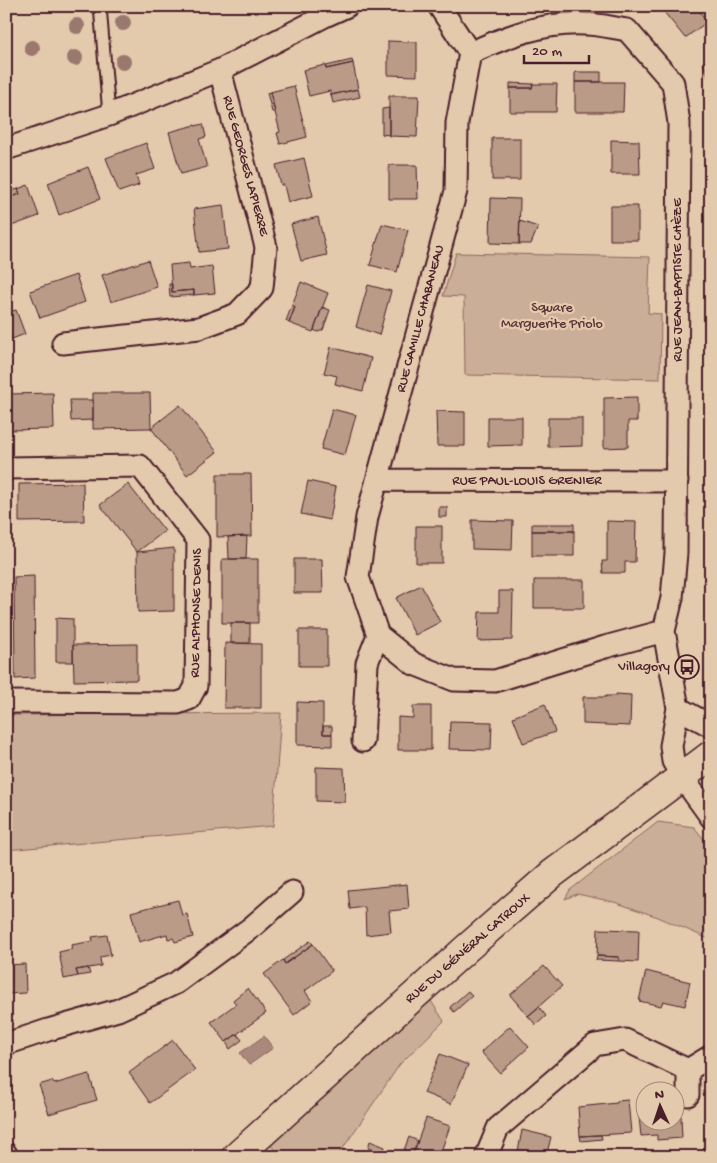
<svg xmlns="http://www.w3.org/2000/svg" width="717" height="1163" font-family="'Gochi Hand',sans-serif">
	<rect width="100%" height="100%" fill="#e4caac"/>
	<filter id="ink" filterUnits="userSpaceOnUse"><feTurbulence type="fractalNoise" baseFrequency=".02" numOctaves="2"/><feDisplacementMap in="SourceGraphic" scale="10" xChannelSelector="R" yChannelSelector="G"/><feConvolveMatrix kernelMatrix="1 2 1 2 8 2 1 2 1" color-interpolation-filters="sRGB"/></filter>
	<g filter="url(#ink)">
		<path fill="#cbae97" stroke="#8a6661" d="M 456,253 L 650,257 L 648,313 L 661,314 L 660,379 L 465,375 L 464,297 L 443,296 Z
			M 281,713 L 273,826 L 6,850 L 6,715 Z
			M 658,822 L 694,827 L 711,848 L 711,940 L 658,917 L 614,902 L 577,894 L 565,899 L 570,890 Z
			M 431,1001 L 444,1021 L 400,1064 L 337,1157 L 284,1157 L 259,1136 Z"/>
		<path fill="#aa897b" stroke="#845f5b" d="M 264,1036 L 273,1048 L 249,1065 L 240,1053 Z"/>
		<path fill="#b99b88" stroke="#4a1f2b" d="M 671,6 L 696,6 L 707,22 L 685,38 L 664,12 Z
			M 388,41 L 417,42 L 417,76 L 388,75 Z
			M 711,59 L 711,87 L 703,62 Z
			M 352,60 L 353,63 L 326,69 L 326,66 Z
			M 353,63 L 358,89 L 331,95 L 330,91 L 309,96 L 303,70 L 325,65 L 326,69 Z
			M 575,72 L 601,72 L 601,82 L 575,82 Z
			M 575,82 L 624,82 L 623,112 L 575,112 Z
			M 510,83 L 533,84 L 532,88 L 510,88 Z
			M 533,84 L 557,84 L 556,112 L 510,112 L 510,88 L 532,88 Z
			M 294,86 L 307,137 L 280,144 L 277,133 L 280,132 L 270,92 Z
			M 358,89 L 360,97 L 333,103 L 331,95 Z
			M 270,92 L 275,112 L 272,112 L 267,93 Z
			M 389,96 L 419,96 L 417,137 L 389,136 Z
			M 389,108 L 389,135 L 382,134 L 382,109 Z
			M 203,124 L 206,137 L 199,139 L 207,167 L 181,174 L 169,132 L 195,125 L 195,126 Z
			M 492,138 L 520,138 L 520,180 L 492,180 Z
			M 611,140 L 639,141 L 640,174 L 611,174 Z
			M 146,143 L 155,169 L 136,175 L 139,185 L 119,192 L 106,158 Z
			M 304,158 L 313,196 L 288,202 L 284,185 L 281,185 L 276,165 Z
			M 389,165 L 417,165 L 418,199 L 389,199 Z
			M 88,167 L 100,199 L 59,215 L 48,183 Z
			M 28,185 L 39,216 L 6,228 L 6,199 L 20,194 L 18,189 Z
			M 18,189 L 20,194 L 6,199 L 6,193 Z
			M 491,198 L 520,199 L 519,244 L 490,243 Z
			M 223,205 L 228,249 L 199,252 L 194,209 Z
			M 610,206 L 638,206 L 638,240 L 610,240 Z
			M 318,217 L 327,255 L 301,261 L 291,224 Z
			M 520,221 L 538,227 L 531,244 L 519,244 Z
			M 382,224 L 408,230 L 397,272 L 370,265 Z
			M 148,260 L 157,287 L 111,302 L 102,275 Z
			M 189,263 L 190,269 L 212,266 L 215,293 L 194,295 L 194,290 L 172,292 L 170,265 Z
			M 76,275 L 85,302 L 40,318 L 30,291 Z
			M 301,282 L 328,293 L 313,332 L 289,323 L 295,307 L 292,305 Z
			M 169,284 L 172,284 L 172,292 L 194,290 L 194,295 L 170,297 Z
			M 368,285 L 391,291 L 379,335 L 356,327 Z
			M 292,305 L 295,307 L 289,323 L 286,321 Z
			M 322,307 L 330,310 L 323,330 L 318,332 L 314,330 Z
			M 16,310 L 25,334 L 12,339 L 9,332 L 6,333 L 6,313 Z
			M 331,347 L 371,358 L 363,391 L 335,384 L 337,376 L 324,373 Z
			M 53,393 L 54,429 L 6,430 L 6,394 Z
			M 93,393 L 150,393 L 151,428 L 93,429 Z
			M 637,397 L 637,421 L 628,421 L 628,447 L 604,448 L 604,398 Z
			M 70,400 L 93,400 L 93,420 L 71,421 Z
			M 180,405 L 217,452 L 187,475 L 151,428 Z
			M 332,409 L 356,415 L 345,455 L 321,449 Z
			M 436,411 L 465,412 L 465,446 L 437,446 Z
			M 488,417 L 522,417 L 522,445 L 488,446 Z
			M 548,418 L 582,418 L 582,446 L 548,447 Z
			M 217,474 L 251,474 L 252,536 L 217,537 Z
			M 308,481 L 336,487 L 330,520 L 301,514 Z
			M 83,483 L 84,521 L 19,522 L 19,484 Z
			M 128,484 L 165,531 L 137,552 L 100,505 Z
			M 439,507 L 447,507 L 447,517 L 439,517 Z
			M 472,520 L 513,521 L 512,550 L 472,549 Z
			M 607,521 L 636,522 L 635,562 L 625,562 L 625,573 L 603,573 L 602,561 L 607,561 Z
			M 532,524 L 574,524 L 574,531 L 532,531 Z
			M 416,526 L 442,526 L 442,563 L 416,563 Z
			M 532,531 L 574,531 L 574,556 L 532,556 Z
			M 247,536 L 246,559 L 229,559 L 228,537 Z
			M 174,548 L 174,611 L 138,612 L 137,552 Z
			M 222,559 L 258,559 L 258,623 L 222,623 Z
			M 294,559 L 322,559 L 323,593 L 294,593 Z
			M 34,576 L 35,678 L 15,679 L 14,577 Z
			M 534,580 L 584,580 L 584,608 L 534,608 Z
			M 421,585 L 440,622 L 415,635 L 396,598 Z
			M 499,591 L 513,591 L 512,640 L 478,641 L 479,612 L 499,612 Z
			M 56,618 L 73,619 L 73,662 L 56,662 Z
			M 231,623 L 250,623 L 250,643 L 231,643 Z
			M 299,630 L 327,630 L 327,666 L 299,666 Z
			M 225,643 L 261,644 L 261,708 L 224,708 Z
			M 137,644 L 137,680 L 74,681 L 73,645 Z
			M 616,694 L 631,695 L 630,726 L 583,724 L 583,697 L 606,697 L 606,696 L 616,696 Z
			M 297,702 L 323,703 L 323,734 L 332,734 L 332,746 L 297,745 Z
			M 545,704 L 555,732 L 523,743 L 513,717 Z
			M 413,706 L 431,706 L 431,750 L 398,750 L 398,717 L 413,718 Z
			M 450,721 L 492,722 L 491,750 L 449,749 Z
			M 323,726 L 332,726 L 332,734 L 323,734 Z
			M 316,767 L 344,768 L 345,802 L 316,801 Z
			M 407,884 L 409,909 L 389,911 L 391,932 L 366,935 L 365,907 L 350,909 L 348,890 Z
			M 178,900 L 182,915 L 187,914 L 193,937 L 175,942 L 173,938 L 168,939 L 167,934 L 139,942 L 131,912 Z
			M 598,929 L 639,930 L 638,962 L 619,961 L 619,957 L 597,956 Z
			M 107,935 L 111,955 L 100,957 L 101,966 L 76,970 L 78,976 L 64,979 L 59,952 L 72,949 L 71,945 L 93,941 L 92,937 Z
			M 310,941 L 313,944 L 285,964 L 283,960 Z
			M 313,944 L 332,971 L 305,991 L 312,1001 L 294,1015 L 264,974 L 283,960 L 285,964 Z
			M 597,956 L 619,957 L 619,961 L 596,960 Z
			M 25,964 L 26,993 L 6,994 L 6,965 Z
			M 544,966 L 562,986 L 528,1016 L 510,995 Z
			M 88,968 L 90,974 L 78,976 L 76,970 Z
			M 646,971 L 690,982 L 685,1006 L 663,1001 L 661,1006 L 639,1001 Z
			M 248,988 L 266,1013 L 226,1042 L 211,1022 L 236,1004 L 233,1000 Z
			M 468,991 L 472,996 L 454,1012 L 450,1007 Z
			M 539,1007 L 546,1016 L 536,1025 L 528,1016 Z
			M 510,1026 L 529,1047 L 500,1073 L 481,1052 Z
			M 237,1034 L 242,1040 L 230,1049 L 226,1042 Z
			M 173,1040 L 195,1070 L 150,1103 L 129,1073 Z
			M 440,1054 L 468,1065 L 451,1104 L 424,1093 Z
			M 89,1074 L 97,1100 L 49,1114 L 39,1085 L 52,1081 L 54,1084 Z
			M 628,1100 L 631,1133 L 580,1136 L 578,1107 L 617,1103 L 617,1101 Z
			M 638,1107 L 644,1107 L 644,1120 L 674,1120 L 674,1116 L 681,1116 L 682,1138 L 657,1140 L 657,1135 L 641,1136 Z
			M 426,1118 L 450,1126 L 439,1157 L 420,1157 L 413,1154 Z
			M 708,1123 L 711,1123 L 711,1156 L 708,1156 Z
			M 522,1130 L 551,1137 L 546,1157 L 523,1157 L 524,1153 L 518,1152 Z
			M 601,1135 L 602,1139 L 581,1141 L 580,1136 Z
			M 409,1137 L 418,1141 L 413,1153 L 404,1150 Z
			M 370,1141 L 385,1147 L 383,1153 L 368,1148 Z"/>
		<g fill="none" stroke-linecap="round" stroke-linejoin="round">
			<g stroke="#4a1f2b" stroke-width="15">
				<path id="lane" d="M 100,6 L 109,115"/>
			</g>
			<g stroke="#4a1f2b" stroke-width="25">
				<path id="street" d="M 334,6 L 327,15 L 347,6
					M 439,6 L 470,53 L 457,123 L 456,191 L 367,517 L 358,577 L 378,635 L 414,664 L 454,680 L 495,681 L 605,647 L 664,631
					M 470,53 C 507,36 544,22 585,24 C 599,24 613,28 627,30 L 673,83 L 679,123 L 676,553 L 672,598 L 664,631 L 678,708 L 671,746 L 673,761 L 682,777 L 711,817
					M 6,149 L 109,115 L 220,70 L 327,15
					M 63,343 L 199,328 L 237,314 L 262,288 L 266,247 L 220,70
					M 6,468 L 140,466 L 198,540 L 196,686 L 189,699 L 178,703 L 6,702
					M 377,480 L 677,481
					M 678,708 L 711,726
					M 363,741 L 367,663 L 378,635
					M 6,1044 L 48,1030 L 118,1010 L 176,983 L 252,927 L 292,892
					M 688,1070 L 688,1095
					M 6,1154 L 7,1157
					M 486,1157 L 498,1128 L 595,1045 L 625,1040 L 688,1070 L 711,1056"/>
			</g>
			<g stroke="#4a1f2b" stroke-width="31">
				<path id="secondary" d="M 236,1157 L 467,948 L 552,874 L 711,755"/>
			</g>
			<use href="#lane" stroke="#e4caac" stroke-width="11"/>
			<use href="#street" stroke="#e4caac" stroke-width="21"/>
			<use href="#secondary" stroke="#e4caac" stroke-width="28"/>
		</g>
		<g fill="#9a786e">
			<circle cx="123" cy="23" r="8"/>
			<circle cx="77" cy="26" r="8"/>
			<circle cx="32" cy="48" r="8"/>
			<circle cx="75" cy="58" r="8"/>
			<circle cx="123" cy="62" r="8"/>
		</g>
	</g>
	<defs>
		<g id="bus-ring" transform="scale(1.25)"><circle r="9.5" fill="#e4caac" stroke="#4a1f2b" stroke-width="1.5"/><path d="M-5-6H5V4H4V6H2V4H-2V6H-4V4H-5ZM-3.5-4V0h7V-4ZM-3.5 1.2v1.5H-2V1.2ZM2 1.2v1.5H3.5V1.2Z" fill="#4a1f2b"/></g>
	</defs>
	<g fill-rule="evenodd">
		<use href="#bus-ring" x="687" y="667"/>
	</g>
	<g text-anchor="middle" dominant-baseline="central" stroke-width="4.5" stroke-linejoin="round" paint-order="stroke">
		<g font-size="14" fill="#4a1f2b" stroke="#e4caac">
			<text transform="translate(245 166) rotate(75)">RUE GEORGES LAPIERRE</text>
			<text transform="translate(678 280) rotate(-90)">RUE JEAN-BAPTISTE CHÈZE</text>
			<text transform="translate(421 319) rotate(-75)">RUE CAMILLE CHABANEAU</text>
			<text x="527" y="481">RUE PAUL-LOUIS GRENIER</text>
			<text transform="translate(197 613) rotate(-89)">RUE ALPHONSE DENIS</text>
			<text transform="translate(468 949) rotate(-41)">RUE DU GÉNÉRAL CATROUX</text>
		</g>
		<g font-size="14" fill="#5d343b" stroke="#e4caac">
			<text x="552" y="308">Square<tspan x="552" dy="16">Marguerite Priolo</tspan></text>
		</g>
		<g font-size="14" fill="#4a1f2b" stroke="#e4caac" text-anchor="end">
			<text x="670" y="667">Villagory</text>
		</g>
	</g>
	<rect width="717" height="1163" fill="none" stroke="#e4caac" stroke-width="25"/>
	<rect x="12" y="12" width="692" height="1138" fill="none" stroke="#4a1f2b" stroke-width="2" filter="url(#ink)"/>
	<g transform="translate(660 1106) rotate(357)"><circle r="24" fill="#e4caac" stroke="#a68678"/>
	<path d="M0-4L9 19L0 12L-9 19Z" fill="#4a1f2b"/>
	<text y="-8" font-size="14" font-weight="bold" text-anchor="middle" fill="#4a1f2b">N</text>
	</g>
	<path d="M524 55v8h65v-8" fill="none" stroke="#4a1f2b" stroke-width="2.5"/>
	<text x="532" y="55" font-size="15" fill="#4a1f2b" stroke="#e4caac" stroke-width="4" paint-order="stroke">20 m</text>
</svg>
